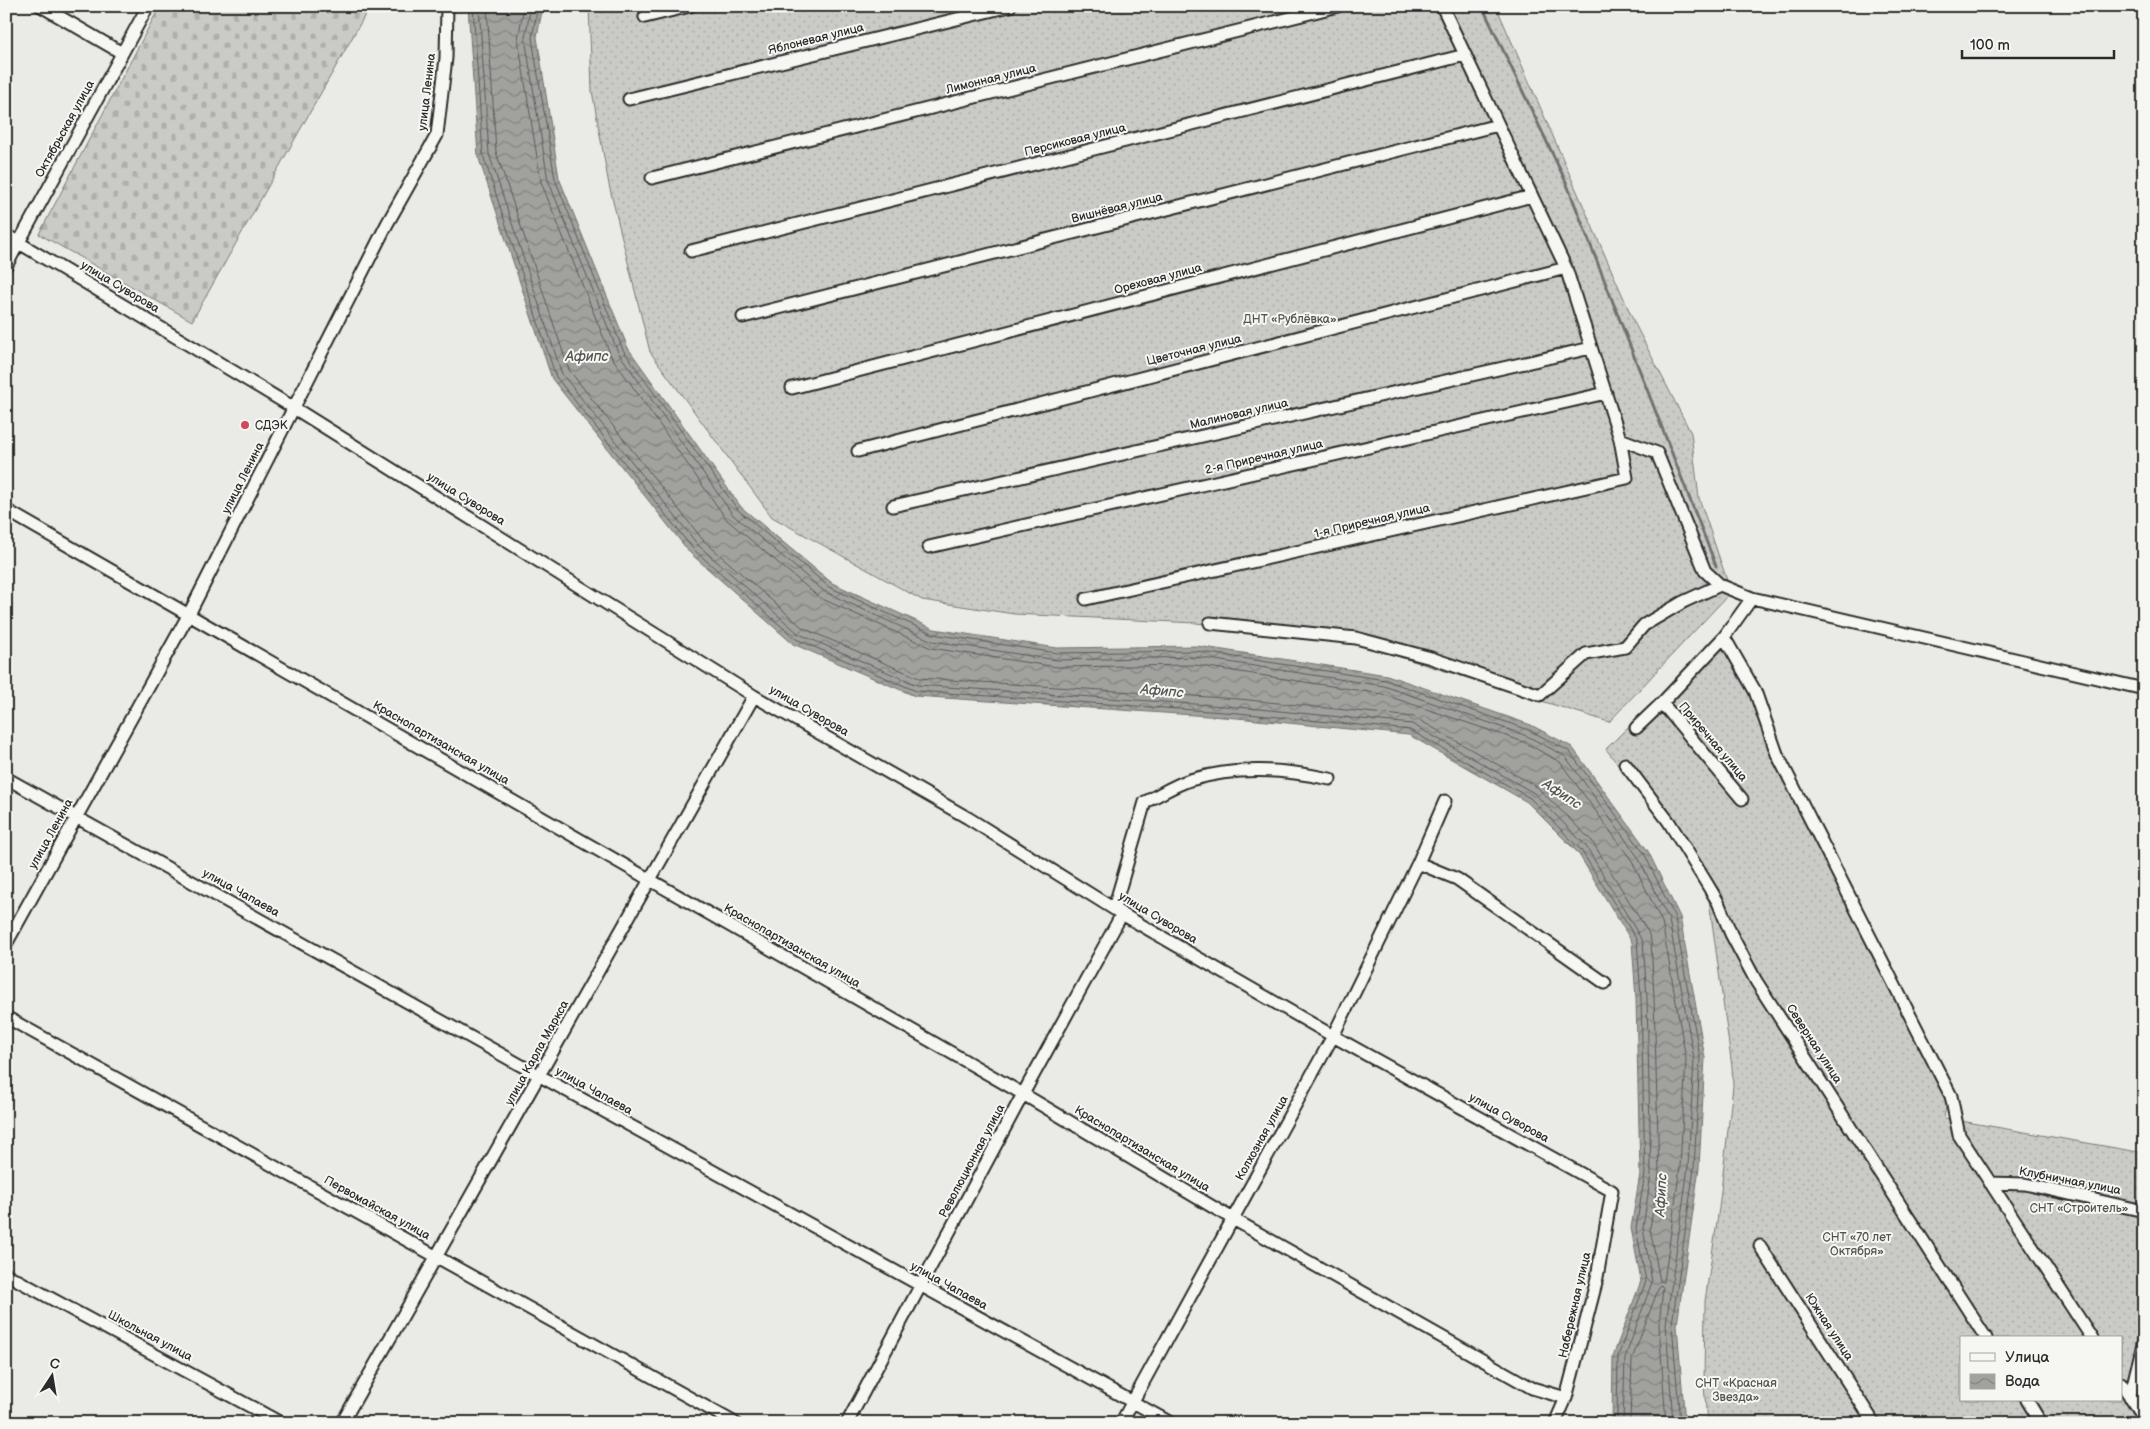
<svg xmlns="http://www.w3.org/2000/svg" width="2150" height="1429" font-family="'Balsamiq Sans',sans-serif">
	<defs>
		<pattern id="cemetery-stones" width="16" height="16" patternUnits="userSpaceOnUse" patternTransform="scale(1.25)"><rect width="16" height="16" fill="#cacac7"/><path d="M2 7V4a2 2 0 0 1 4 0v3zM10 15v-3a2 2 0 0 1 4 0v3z" fill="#aeaeab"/></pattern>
		<pattern id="garden-dots" width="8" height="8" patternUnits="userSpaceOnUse" patternTransform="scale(1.25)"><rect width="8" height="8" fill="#cacac7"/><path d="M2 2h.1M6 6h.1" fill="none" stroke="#aeaeab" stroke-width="1.8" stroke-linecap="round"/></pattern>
		<pattern id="water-waves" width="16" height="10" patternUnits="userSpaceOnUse" patternTransform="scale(1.25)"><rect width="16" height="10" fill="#a1a19e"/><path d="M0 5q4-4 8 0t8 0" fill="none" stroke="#838381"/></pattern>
	</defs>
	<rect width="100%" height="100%" fill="#eaeae6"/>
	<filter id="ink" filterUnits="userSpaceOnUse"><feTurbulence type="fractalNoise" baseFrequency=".02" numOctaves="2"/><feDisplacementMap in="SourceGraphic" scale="10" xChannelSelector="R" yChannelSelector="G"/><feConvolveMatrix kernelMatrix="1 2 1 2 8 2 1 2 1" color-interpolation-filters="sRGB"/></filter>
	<g filter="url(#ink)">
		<path fill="url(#cemetery-stones)" stroke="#7a7a79" d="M 160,6 L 349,6 L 365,15 L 192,321 L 39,234 Z"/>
		<path fill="url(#garden-dots)" stroke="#7a7a79" fill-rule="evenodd" d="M 589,6 L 1496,6 L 1635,324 L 1691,433 L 1699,498 L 1731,592 L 1609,722 L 1355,643 L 1196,623 L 1014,614 L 922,600 L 772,517 L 650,352 L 609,185 L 592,91 Z
			M 1727,628 L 1758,689 L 1792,775 L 1950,1085 L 1944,1118 L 2144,1153 L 2144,1423 L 1707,1423 L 1704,1385 L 1705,1301 L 1719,1208 L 1733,1086 L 1732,1067 L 1708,893 L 1705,884 L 1654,812 L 1606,749 ZM 1961,1338 L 2121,1338 L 2121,1400 L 1961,1400 Z"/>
		<path fill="url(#water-waves)" stroke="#727270" d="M 468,6 L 543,6 L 537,37 L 559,178 L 628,348 L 741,507 L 832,583 L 934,629 L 1057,648 L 1197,646 L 1387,675 L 1531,725 L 1572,747 L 1648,851 L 1680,917 L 1705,1058 L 1699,1168 L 1677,1325 L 1685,1423 L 1612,1423 L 1613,1356 L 1641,1281 L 1631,1228 L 1640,1174 L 1636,999 L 1632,942 L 1578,853 L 1527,802 L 1409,735 L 1237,718 L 915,696 L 793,644 L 690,553 L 552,379 L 478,156 Z"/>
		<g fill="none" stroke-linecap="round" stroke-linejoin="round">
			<path stroke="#5a5a59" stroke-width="1" d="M 473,6 L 483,155 L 556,377 L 693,549 L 796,639 L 916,691 L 1238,713 L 1410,730 L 1530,798 L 1581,850 L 1637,940 L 1641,998 L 1645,1174 L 1636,1228 L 1646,1281 L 1618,1356 L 1617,1423
				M 479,6 L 489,154 L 562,374 L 698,545 L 799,634 L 917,685 L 1238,707 L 1412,724 L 1534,793 L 1586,846 L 1643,942 L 1647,998 L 1651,1174 L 1643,1228 L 1652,1282 L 1625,1358 L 1623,1423
				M 487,6 L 496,152 L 569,370 L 703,540 L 803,628 L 919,678 L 1239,699 L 1414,717 L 1537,787 L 1592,841 L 1648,932 L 1651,941 L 1654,998 L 1659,1174 L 1650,1228 L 1660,1281 L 1664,1282 L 1680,1167 L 1686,1059 L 1662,922 L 1632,861 L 1560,762 L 1524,742 L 1382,694 L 1195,665 L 1057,667 L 931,648 L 820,598 L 727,520 L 611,356 L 541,182 L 518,39 L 524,6
				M 531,6 L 525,38 L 548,180 L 618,352 L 733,515 L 825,592 L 932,641 L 1057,660 L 1196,657 L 1384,686 L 1527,736 L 1565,756 L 1638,857 L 1669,920 L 1694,1059 L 1688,1167 L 1666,1324 L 1673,1423
				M 538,6 L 532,38 L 555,179 L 623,350 L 738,510 L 829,587 L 933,634 L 1057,653 L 1196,651 L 1385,680 L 1529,730 L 1569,751 L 1644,853 L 1675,918 L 1700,1058 L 1694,1168 L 1672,1324 L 1680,1423
				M 1630,1423 L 1632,1359 L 1659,1287 L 1661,1285 L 1663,1288 L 1659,1325 L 1666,1423"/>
			<path stroke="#727270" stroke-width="3" d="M 1482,6 L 1566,182 L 1716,566"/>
			<g stroke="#2b2b2b" stroke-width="15">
				<path id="minor" d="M 41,6 L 122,53
					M 1442,6 L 1566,268 L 1620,439 L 1657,453 L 1705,571 L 1720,585 L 1752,598 L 2144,689
					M 645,17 L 690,6
					M 629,99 L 1010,6
					M 652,178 L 1338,6
					M 6,235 L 294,408 L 754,696 L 968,818 L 1122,914 L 1333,1036 L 1612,1191 L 1596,1283 L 1566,1398 L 1555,1423
					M 691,251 L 1465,55
					M 6,266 L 148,6
					M 743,317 L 1498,125
					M 792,388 L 1532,196
					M 858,451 L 1566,268
					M 893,506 L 1591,348
					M 6,510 L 1023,1094 L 1233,1219 L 1532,1388 L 1566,1398
					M 929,547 L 1606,393
					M 1086,599 L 1627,478 L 1620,439
					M 1210,623 L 1356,638 L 1431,658 L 1540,695 L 1586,654 L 1625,647 L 1644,625 L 1683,602 L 1720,585
					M 1724,637 L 1755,691 L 1777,754 L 1951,1096 L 1959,1135 L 2092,1338
					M 1662,703 L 1742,799
					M 1636,728 L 1662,703 L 1724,637 L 1752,598
					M 1625,764 L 1669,822 L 1704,879 L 1718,902 L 1731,934 L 1756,981 L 1986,1338
					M 6,778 L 540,1076 L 1171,1423
					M 1418,863 L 1457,879 L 1605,983
					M 1114,908 L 1145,802 C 1159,795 1174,785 1190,780 C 1238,766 1281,769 1330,779
					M 6,944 L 189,614 L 387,224 L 437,135 L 446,58 L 447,6
					M 6,1017 L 735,1423
					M 1990,1183 L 2025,1184 L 2144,1211
					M 1760,1246 L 1874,1423
					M 6,1274 L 281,1423
					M 2121,1383 L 2144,1417
					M 2130,1397 L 2144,1340
					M 2027,1400 L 2041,1423
					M 342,1423 L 754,696
					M 847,1423 L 1023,1094 L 1122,914
					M 1121,1423 L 1333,1036 L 1418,863 L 1445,801"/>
			</g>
			<use href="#minor" stroke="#f6f6f2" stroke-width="11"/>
		</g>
	</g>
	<circle fill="#d1495b" stroke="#f6f6f2" stroke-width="2" cx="245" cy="425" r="5"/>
	<g text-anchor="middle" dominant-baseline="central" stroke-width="4" stroke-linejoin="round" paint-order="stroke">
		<g font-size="12" fill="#2b2b2b" stroke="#f6f6f2">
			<text transform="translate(816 39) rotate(-14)">Яблоневая улица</text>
			<text transform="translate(991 79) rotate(-14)">Лимонная улица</text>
			<text transform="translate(427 92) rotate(-83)">улица Ленина</text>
			<text transform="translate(65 129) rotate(-61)">Октябрьская улица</text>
			<text transform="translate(1075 140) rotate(-14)">Персиковая улица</text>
			<text transform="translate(1117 208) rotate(-14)">Вишнёвая улица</text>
			<text transform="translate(1158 279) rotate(-15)">Ореховая улица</text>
			<text transform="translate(120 287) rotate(31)">улица Суворова</text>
			<text transform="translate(1194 350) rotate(-14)">Цветочная улица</text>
			<text transform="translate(1239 414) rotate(-13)">Малиновая улица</text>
			<text transform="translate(1264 457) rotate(-13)">2-я Приречная улица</text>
			<text transform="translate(243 478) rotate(-63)">улица Ленина</text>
			<text transform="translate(466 499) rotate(32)">улица Суворова</text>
			<text transform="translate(1372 521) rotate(-13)">1-я Приречная улица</text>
			<text transform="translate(809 711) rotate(30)">улица Суворова</text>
			<text transform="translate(1713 742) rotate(50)">Приречная улица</text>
			<text transform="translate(441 743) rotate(30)">Краснопартизанская улица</text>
			<text transform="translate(51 834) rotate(-61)">улица Ленина</text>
			<text transform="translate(241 893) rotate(29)">улица Чапаева</text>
			<text transform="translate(1158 918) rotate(31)">улица Суворова</text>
			<text transform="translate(792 946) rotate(30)">Краснопартизанская улица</text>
			<text transform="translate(1814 1044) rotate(57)">Северная улица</text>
			<text transform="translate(537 1053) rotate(-61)">улица Карла Маркса</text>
			<text transform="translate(594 1091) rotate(29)">улица Чапаева</text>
			<text transform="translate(1509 1118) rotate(29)">улица Суворова</text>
			<text transform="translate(1262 1138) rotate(-61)">Колхозная улица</text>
			<text transform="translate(1142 1149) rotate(31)">Краснопартизанская улица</text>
			<text transform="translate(972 1161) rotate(-62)">Революционная улица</text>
			<text transform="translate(2070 1181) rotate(11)">Клубничная улица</text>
			<text transform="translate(377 1208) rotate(29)">Первомайская улица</text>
			<text transform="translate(949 1286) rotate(29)">улица Чапаева</text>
			<text transform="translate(1575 1305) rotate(-77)">Набережная улица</text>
			<text transform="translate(1829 1327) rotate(57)">Южная улица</text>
			<text transform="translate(150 1336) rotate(28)">Школьная улица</text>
		</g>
		<g font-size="12" fill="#535352" stroke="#f6f6f2">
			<text x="1290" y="319">ДНТ «Рублёвка»</text>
			<text x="2079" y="1208">СНТ «Строитель»</text>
			<text x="1857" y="1237">СНТ «70 лет<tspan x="1857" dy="14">Октября»</tspan></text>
			<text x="1736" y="1383">СНТ «Красная<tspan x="1736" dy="14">Звезда»</tspan></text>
		</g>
		<g font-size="12" fill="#2b2b2b" stroke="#f6f6f2" text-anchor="start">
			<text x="255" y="425">СДЭК</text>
		</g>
		<g font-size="14" font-style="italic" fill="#545453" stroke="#f6f6f2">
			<text x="587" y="356">Афипс</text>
			<text transform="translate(1162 691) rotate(5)">Афипс</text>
			<text transform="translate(1562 794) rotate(33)">Афипс</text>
			<text transform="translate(1661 1195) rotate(-87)">Афипс</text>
		</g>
	</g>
	<rect width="2150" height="1429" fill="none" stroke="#f6f6f2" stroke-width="25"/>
	<rect x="12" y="12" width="2125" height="1404" fill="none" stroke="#2b2b2b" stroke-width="2" filter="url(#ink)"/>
	<rect x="1960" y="1336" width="162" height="65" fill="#f6f6f2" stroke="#a5a5a2"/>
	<rect x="1970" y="1353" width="25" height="8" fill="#f6f6f2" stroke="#a5a5a2"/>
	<text x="2005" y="1362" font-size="15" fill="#2b2b2b">Улица</text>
	<rect x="1970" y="1374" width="25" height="15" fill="url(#water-waves)" stroke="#a5a5a2"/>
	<text x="2005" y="1386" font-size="15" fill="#2b2b2b">Вода</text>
	<g transform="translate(52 1376) rotate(12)" stroke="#f6f6f2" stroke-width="4" paint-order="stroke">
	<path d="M0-4L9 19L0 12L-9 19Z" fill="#2b2b2b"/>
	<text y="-8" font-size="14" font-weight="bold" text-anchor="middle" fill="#2b2b2b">С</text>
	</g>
	<path d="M1962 50v8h152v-8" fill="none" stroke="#2b2b2b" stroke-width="2.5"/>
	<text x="1970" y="50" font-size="15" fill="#2b2b2b" stroke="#f6f6f2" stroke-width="4" paint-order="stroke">100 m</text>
</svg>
